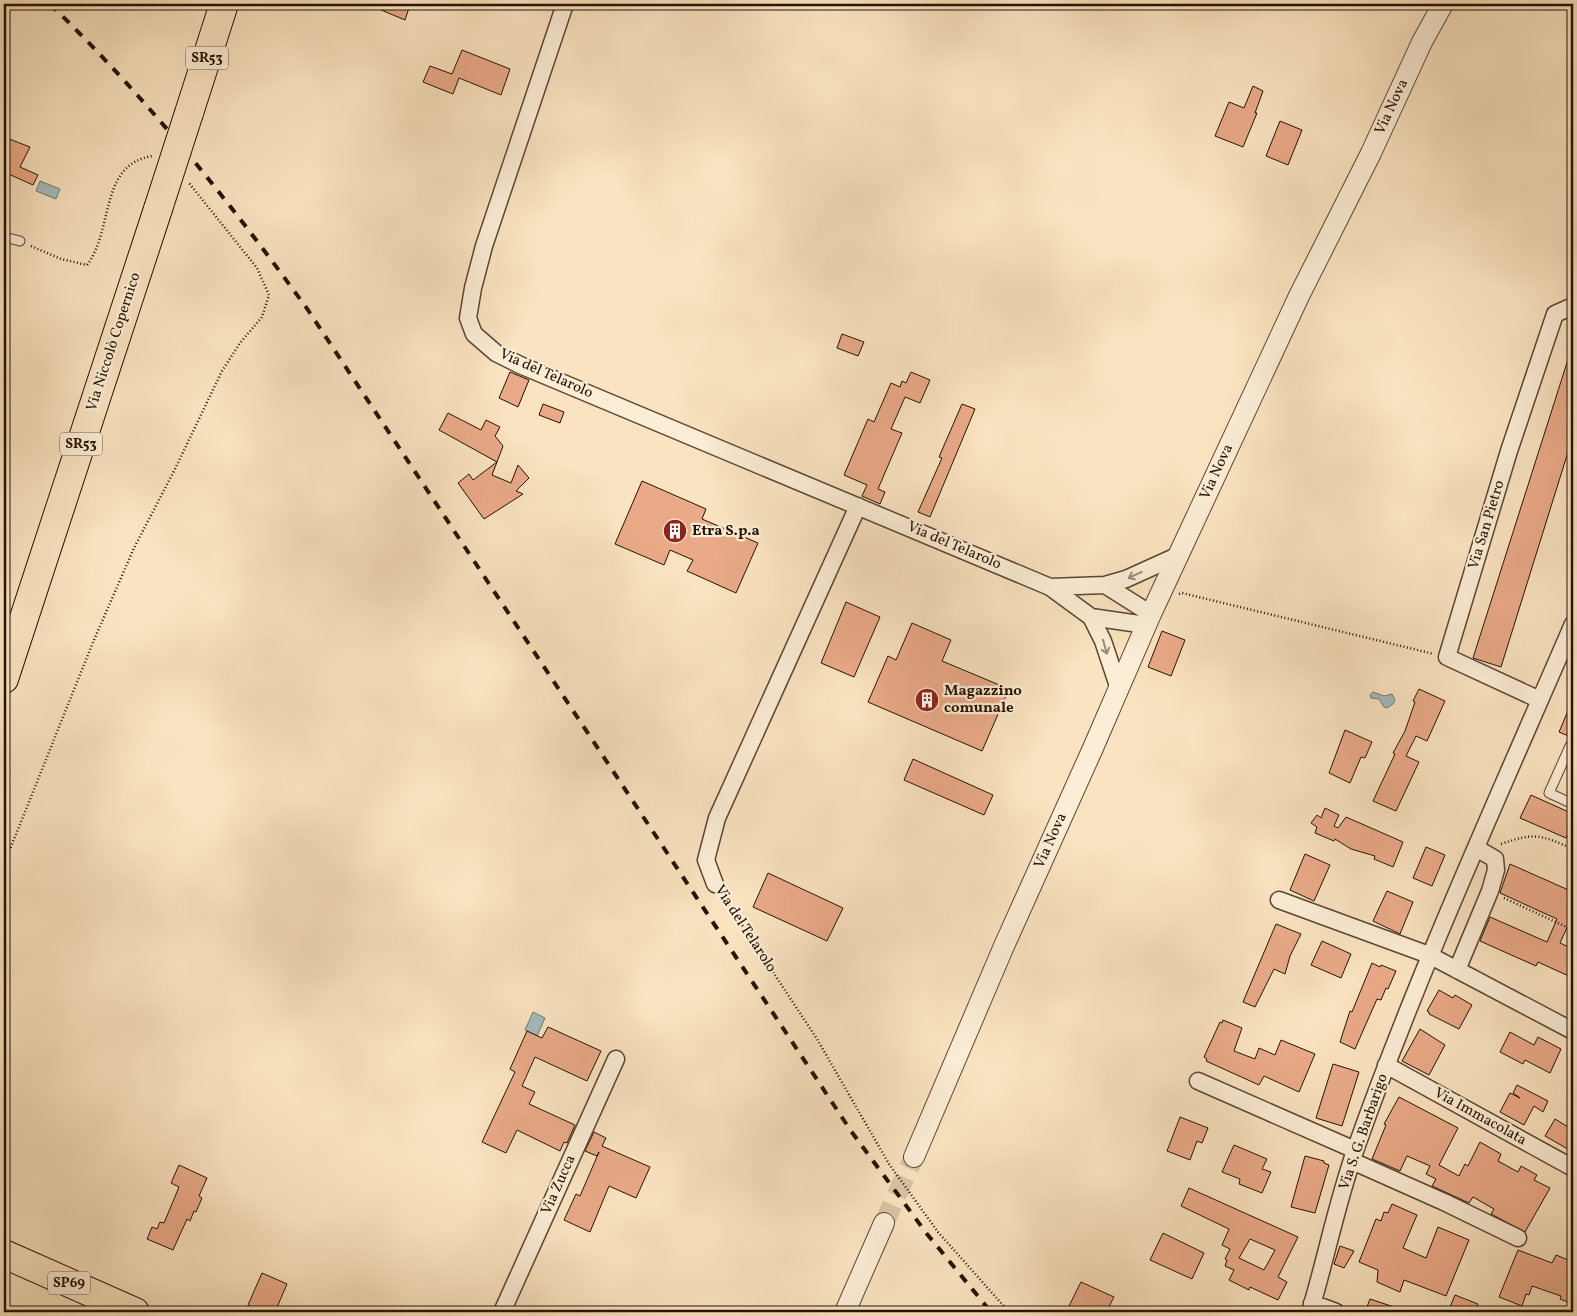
<svg xmlns="http://www.w3.org/2000/svg" width="1577" height="1316" font-family="Vollkorn,serif">
	<rect width="100%" height="100%" fill="#fae3c0"/>
	<filter id="stains"><feTurbulence type="fractalNoise" baseFrequency=".004" numOctaves="4"/><feColorMatrix values="0 0 0 0 .2 0 0 0 0 .09 0 0 0 0 .02 0 0 0 .5 -.17"/></filter>
	<radialGradient id="worn" r=".72"><stop offset=".6" stop-color="#630" stop-opacity="0"/><stop offset="1" stop-color="#630" stop-opacity=".3"/></radialGradient>
	<path fill="#a2bcbc" stroke="#707872" d="M 40,181 L 60,189 L 56,199 L 36,191 Z
		M 1373,692 L 1384,696 L 1392,694 L 1395,700 L 1393,704 L 1387,708 L 1384,707 L 1379,699 L 1371,698 L 1370,695 Z
		M 533,1012 L 545,1018 L 537,1036 L 525,1030 Z"/>
	<path fill="#eaaa88" stroke="#251203" fill-rule="evenodd" d="M 367,4 L 398,4 L 409,8 L 405,20 Z
		M 462,50 L 510,69 L 501,95 L 459,78 L 453,94 L 423,82 L 430,66 L 452,74 Z
		M 1253,86 L 1263,91 L 1255,113 L 1257,113 L 1243,147 L 1215,136 L 1229,102 L 1244,108 Z
		M 1280,121 L 1302,130 L 1288,165 L 1266,156 Z
		M 4,137 L 30,147 L 20,167 L 38,175 L 33,185 L 4,172 Z
		M 842,334 L 864,342 L 858,356 L 837,348 Z
		M 1571,350 L 1573,351 L 1573,436 L 1501,667 L 1473,658 Z
		M 510,372 L 529,380 L 518,407 L 499,398 Z
		M 911,372 L 930,380 L 920,403 L 905,397 L 891,429 L 902,433 L 878,489 L 885,492 L 880,504 L 862,496 L 867,485 L 844,475 L 868,419 L 874,422 L 891,383 L 900,387 L 902,381 L 906,383 Z
		M 543,404 L 564,412 L 560,423 L 539,415 Z
		M 962,404 L 975,409 L 930,517 L 918,512 L 942,458 L 939,457 Z
		M 448,413 L 481,430 L 486,420 L 500,427 L 495,436 L 503,446 L 497,462 L 439,430 Z
		M 497,462 L 492,475 L 511,483 L 518,465 L 529,478 L 516,491 L 523,494 L 484,519 L 458,483 L 469,474 L 473,480 Z
		M 642,481 L 706,509 L 702,519 L 758,543 L 736,593 L 687,571 L 693,560 L 670,550 L 664,565 L 615,544 Z
		M 846,602 L 880,617 L 854,677 L 821,663 Z
		M 912,623 L 951,640 L 942,661 L 1009,689 L 982,751 L 868,702 L 888,656 L 896,660 Z
		M 1162,631 L 1185,640 L 1171,676 L 1148,667 Z
		M 1419,689 L 1445,701 L 1427,741 L 1416,736 L 1406,756 L 1419,762 L 1396,811 L 1373,801 L 1395,754 L 1393,753 L 1405,731 L 1415,702 L 1413,701 Z
		M 1573,699 L 1573,738 L 1559,732 Z
		M 1345,730 L 1372,742 L 1365,758 L 1361,757 L 1350,783 L 1329,773 Z
		M 913,759 L 993,795 L 984,815 L 904,780 Z
		M 1531,795 L 1573,814 L 1573,838 L 1567,835 L 1566,838 L 1520,818 Z
		M 1325,808 L 1339,815 L 1334,826 L 1338,828 L 1346,817 L 1403,842 L 1393,867 L 1374,859 L 1375,856 L 1351,849 L 1335,839 L 1334,841 L 1315,833 L 1317,827 L 1311,823 L 1317,815 L 1321,818 Z
		M 1426,847 L 1445,855 L 1432,886 L 1413,878 Z
		M 1305,854 L 1330,865 L 1314,901 L 1290,890 Z
		M 1510,864 L 1573,892 L 1573,914 L 1560,943 L 1573,949 L 1573,978 L 1538,962 L 1536,966 L 1480,941 L 1490,917 L 1547,942 L 1557,919 L 1500,893 Z
		M 768,873 L 843,908 L 827,941 L 753,907 Z
		M 1387,891 L 1413,902 L 1400,934 L 1373,921 Z
		M 1276,924 L 1301,934 L 1290,956 L 1285,974 L 1274,969 L 1255,1007 L 1243,1002 Z
		M 1322,941 L 1351,954 L 1341,978 L 1311,965 Z
		M 1372,963 L 1380,967 L 1381,965 L 1396,971 L 1388,989 L 1386,988 L 1381,1000 L 1377,999 L 1355,1049 L 1340,1042 L 1350,1011 L 1352,1012 Z
		M 1439,990 L 1453,998 L 1455,995 L 1472,1005 L 1459,1029 L 1429,1014 L 1429,1012 L 1427,1011 Z
		M 1223,1020 L 1242,1028 L 1234,1051 L 1255,1059 L 1259,1048 L 1275,1055 L 1281,1040 L 1315,1054 L 1299,1092 L 1264,1076 L 1259,1085 L 1206,1061 L 1207,1059 L 1204,1057 L 1220,1022 L 1222,1023 Z
		M 548,1027 L 601,1051 L 587,1081 L 535,1057 L 522,1086 L 535,1092 L 529,1104 L 575,1125 L 567,1143 L 564,1142 L 560,1151 L 517,1130 L 506,1153 L 482,1142 L 515,1072 L 510,1069 L 527,1031 L 542,1038 Z
		M 1420,1029 L 1445,1045 L 1429,1075 L 1402,1061 Z
		M 1510,1032 L 1534,1045 L 1538,1037 L 1561,1049 L 1550,1073 L 1525,1060 L 1523,1064 L 1500,1052 Z
		M 1333,1064 L 1359,1072 L 1342,1126 L 1316,1118 Z
		M 1517,1085 L 1548,1101 L 1543,1112 L 1534,1106 L 1524,1125 L 1500,1112 L 1510,1093 L 1520,1098 L 1513,1093 Z
		M 1399,1097 L 1458,1128 L 1439,1165 L 1459,1176 L 1465,1164 L 1468,1166 L 1480,1142 L 1501,1154 L 1498,1161 L 1518,1172 L 1521,1166 L 1537,1175 L 1534,1180 L 1550,1188 L 1525,1232 L 1491,1214 L 1494,1209 L 1473,1197 L 1469,1203 L 1432,1186 L 1436,1179 L 1426,1174 L 1430,1166 L 1407,1156 L 1400,1171 L 1372,1159 L 1386,1125 L 1384,1124 Z
		M 1180,1117 L 1208,1128 L 1202,1143 L 1197,1141 L 1190,1160 L 1167,1151 Z
		M 1555,1119 L 1573,1130 L 1573,1152 L 1545,1136 Z
		M 594,1132 L 606,1138 L 602,1146 L 650,1167 L 636,1198 L 609,1186 L 590,1232 L 564,1220 L 576,1194 L 580,1196 L 599,1152 L 597,1156 L 585,1151 Z
		M 1234,1145 L 1267,1159 L 1262,1169 L 1271,1172 L 1262,1193 L 1239,1184 L 1240,1179 L 1222,1172 Z
		M 1305,1156 L 1324,1161 L 1324,1163 L 1329,1165 L 1315,1213 L 1291,1207 Z
		M 179,1165 L 207,1178 L 199,1196 L 202,1198 L 196,1212 L 194,1211 L 190,1221 L 187,1219 L 173,1250 L 147,1239 L 152,1227 L 157,1229 L 160,1222 L 164,1223 L 179,1187 L 171,1183 Z
		M 1189,1188 L 1298,1237 L 1278,1277 L 1287,1282 L 1278,1300 L 1250,1287 L 1249,1290 L 1229,1280 L 1234,1270 L 1225,1266 L 1227,1260 L 1225,1259 L 1230,1249 L 1222,1245 L 1229,1229 L 1181,1206 ZM 1250,1239 L 1275,1250 L 1264,1270 L 1239,1258 Z
		M 1392,1204 L 1417,1215 L 1403,1248 L 1426,1258 L 1438,1227 L 1469,1240 L 1446,1296 L 1404,1280 L 1400,1292 L 1377,1282 L 1378,1270 L 1359,1262 L 1376,1219 L 1381,1221 L 1384,1212 L 1388,1213 Z
		M 1163,1233 L 1204,1253 L 1192,1279 L 1150,1260 Z
		M 1340,1246 L 1354,1251 L 1344,1268 L 1334,1264 Z
		M 1518,1250 L 1552,1263 L 1556,1255 L 1573,1262 L 1573,1304 L 1560,1299 L 1561,1296 L 1532,1286 L 1529,1295 L 1526,1294 L 1522,1306 L 1499,1297 Z
		M 262,1273 L 287,1284 L 275,1312 L 265,1312 L 248,1305 Z
		M 1081,1282 L 1114,1297 L 1106,1312 L 1066,1312 Z
		M 1455,1295 L 1478,1304 L 1474,1312 L 1448,1312 Z
		M 1370,1299 L 1403,1310 L 1403,1312 L 1365,1312 Z"/>
	<g fill="none" stroke-linecap="round" stroke-linejoin="round">
		<path stroke="#dac4a4" stroke-width="20" stroke-dasharray="20 10" stroke-linecap="butt" d="M 884,1223 L 914,1157"/>
		<g stroke="#5a4632" stroke-width="11">
			<path id="service" d="M 4,237 L 20,241
				M 1573,747 L 1570,746 L 1549,793 L 1573,804"/>
		</g>
		<g stroke="#5a4632" stroke-width="19">
			<path id="minor" d="M 565,4 L 484,246 L 473,288 L 468,318 L 474,334 L 496,353 L 520,365 L 1050,587 L 1091,617 L 1103,641 L 1119,689
				M 1105,585 L 1151,614
				M 1050,587 L 1105,585 L 1126,579 L 1179,555
				M 1091,617 L 1146,625
				M 1540,700 L 1447,657 L 1509,451 L 1555,314 L 1573,306
				M 715,884 L 706,860 L 717,818 L 858,506
				M 1279,900 L 1429,955 L 1573,1031
				M 1457,970 L 1490,891 L 1496,870 L 1495,859 L 1476,848
				M 1386,1065 L 1573,1168
				M 1198,1081 L 1355,1150
				M 1352,1161 L 1444,1202 L 1518,1238
				M 1312,1303 L 1336,1312
				M 502,1312 L 616,1059
				M 1310,1312 C 1326,1258 1337,1202 1356,1148 C 1419,970 1498,798 1573,624"/>
		</g>
		<g stroke="#5a4632" stroke-width="22">
			<path id="tertiary" d="M 914,1157 L 1004,946 L 1093,748 L 1151,614 L 1299,296 L 1371,153 L 1422,42 L 1443,4
				M 845,1312 L 884,1223"/>
		</g>
		<g stroke="#251203" stroke-width="30">
			<path id="trunk" d="M 189,113 L 224,4
				M 4,679 L 158,209
				M 4,1254 L 135,1312"/>
		</g>
		<path stroke="#251203" stroke-width="2.5" stroke-dasharray="1 2.5" stroke-linecap="butt" d="M 31,246 L 61,259 L 87,265 C 114,230 99,163 153,156
			M 1179,594 L 1182,593 L 1434,654
			M 1501,844 C 1535,832 1541,835 1573,849
			M 4,864 L 94,640 L 134,548 L 175,469 L 222,371 L 240,343 L 262,317 L 269,295 L 257,268 L 189,183
			M 723,896 L 817,1039 L 889,1164 L 938,1232 L 1009,1312
			M 1504,898 L 1573,930"/>
		<use href="#service" stroke="#fcedd6" stroke-width="9"/>
		<use href="#minor" stroke="#fcedd6" stroke-width="16"/>
		<use href="#tertiary" stroke="#fcedd6" stroke-width="20"/>
		<use href="#trunk" stroke="#fae3c0" stroke-width="28"/>
		<path stroke="#251203" stroke-width="4" stroke-dasharray="9 9" stroke-linecap="butt" d="M 50,4 C 146,97 230,202 308,310 L 851,1131 L 927,1234 L 991,1312"/>
		<g stroke="#251203" stroke-width="30" stroke-linecap="butt">
			<path id="trunk-bridge" d="M 158,209 L 189,113"/>
		</g>
		<use href="#trunk-bridge" stroke="#fae3c0" stroke-width="28"/>
	</g>
	<defs><path id="oneway-shaft" d="M-6 0H5M1.5-3L5.5 0L1.5 3" fill="none" stroke-width="1.6" stroke-linecap="round" stroke-linejoin="round" transform="scale(1.25)"/></defs>
	<g stroke="#9b8a77">
		<use href="#oneway-shaft" transform="translate(1135 575) rotate(155)"/>
		<use href="#oneway-shaft" transform="translate(1105 647) rotate(74)"/>
	</g>
	<defs>
		<g id="building-disc" transform="scale(1.25)"><circle r="9.5" fill="#8f2418" stroke="#fcedd6"/><path d="M-4-6H4V6H1V3H-1V6H-4ZM-2.5-4.3h1.7v1.8h-1.7ZM.8-4.3h1.7v1.8H.8ZM-2.5-1h1.7V.8h-1.7ZM.8-1h1.7V.8H.8Z" fill="#fff"/></g>
	</defs>
	<g fill-rule="evenodd">
		<use href="#building-disc" x="675" y="531"/>
		<use href="#building-disc" x="927" y="700"/>
	</g>
	<g text-anchor="middle" dominant-baseline="central" stroke-width="4.5" stroke-linejoin="round" paint-order="stroke">
		<g fill="#fcedd6" stroke="#665442" stroke-width="1">
			<rect x="186" y="46.5" width="42" height="23" rx="4"/>
			<rect x="60" y="432.5" width="42" height="23" rx="4"/>
			<rect x="48" y="1271.5" width="42" height="23" rx="4"/>
		</g>
		<g font-size="14" font-weight="bold" fill="#251203">
			<text x="207" y="58">SR53</text>
			<text x="81" y="444">SR53</text>
			<text x="69" y="1283">SP69</text>
		</g>
		<g font-size="15" fill="#251203" stroke="#fcedd6">
			<text transform="translate(1392 107) rotate(-65)">Via Nova</text>
			<text transform="translate(114 342) rotate(-72)">Via Niccolò Copernico</text>
			<text transform="translate(546 374) rotate(24)">Via del Telarolo</text>
			<text transform="translate(1217 472) rotate(-65)">Via Nova</text>
			<text transform="translate(1487 525) rotate(-73)">Via San Pietro</text>
			<text transform="translate(954 546) rotate(23)">Via del Telarolo</text>
			<text transform="translate(1051 841) rotate(-66)">Via Nova</text>
			<text transform="translate(745 929) rotate(57)">Via del Telarolo</text>
			<text transform="translate(1480 1117) rotate(29)">Via Immacolata</text>
			<text transform="translate(1364 1132) rotate(-71)">Via S. G. Barbarigo</text>
			<text transform="translate(559 1185) rotate(-66)">Via Zucca</text>
		</g>
		<g font-size="15" font-weight="bold" fill="#251203" stroke="#fcedd6" text-anchor="start">
			<text x="692" y="531">Etra S.p.a</text>
			<text x="944" y="691">Magazzino<tspan x="944" dy="17">comunale</tspan></text>
		</g>
	</g>
	<rect width="1577" height="1316" fill="none" stroke="#fae3c0" stroke-width="20"/>
	<rect x="5" y="5" width="1567" height="1306" fill="none" stroke="#251203" stroke-width="2.5"/>
	<rect x="10" y="10" width="1557" height="1296" fill="none" stroke="#251203"/>
	<rect width="100%" height="100%" filter="url(#stains)"/>
	<rect width="100%" height="100%" fill="url(#worn)"/>
</svg>
